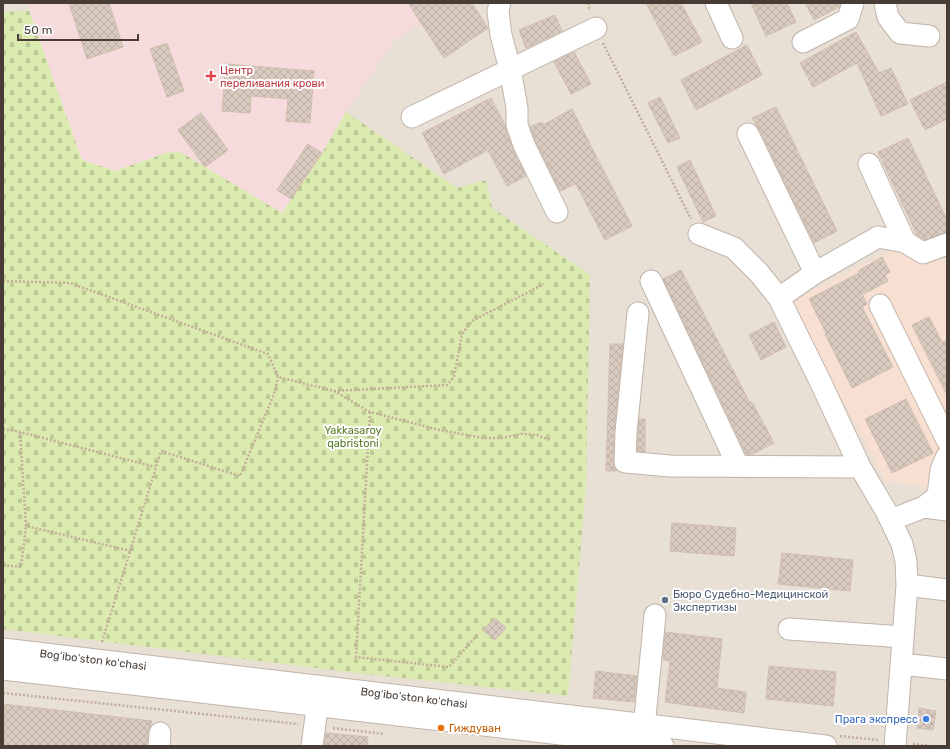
<svg xmlns="http://www.w3.org/2000/svg" width="950" height="749" font-family="Rubik,sans-serif">
	<defs>
		<pattern id="cemetery-stones" width="16" height="16" patternUnits="userSpaceOnUse"><rect width="16" height="16" fill="#dbeaaf"/><path d="M2 7V4a2 2 0 0 1 4 0v3zM10 15v-3a2 2 0 0 1 4 0v3z" fill="#bdca97"/></pattern>
		<pattern id="building-cross-hatch" width="8" height="8" patternUnits="userSpaceOnUse"><rect width="8" height="8" fill="#d9cabf"/><path d="M0 0l8 8M0 8l8-8" fill="none" stroke="#bcaea5"/></pattern>
	</defs>
	<rect width="100%" height="100%" fill="#f4eee8"/>
	<path fill="#e8dfd5" d="M 3,3 L 947,3 L 947,746 L 3,746 Z"/>
	<path fill="#f7e0d2" d="M 894,249 L 947,261 L 947,490 L 885,481 L 790,301 Z"/>
	<path fill="#f5dbdc" d="M 27,3 L 456,3 L 396,39 L 346,112 L 322,153 L 283,214 L 180,152 L 166,153 L 115,171 L 82,160 Z"/>
	<path fill="url(#cemetery-stones)" d="M 29,11 L 82,160 L 115,171 L 166,153 L 180,152 L 282,213 L 322,153 L 346,112 L 457,188 L 486,180 L 492,208 L 590,275 L 586,487 L 568,696 L 357,673 L 3,629 L 3,12 Z"/>
	<path fill="url(#building-cross-hatch)" stroke="#d1beaf" d="M 69,3 L 109,3 L 123,47 L 87,59 Z
		M 408,3 L 472,3 L 488,28 L 444,58 Z
		M 646,3 L 681,3 L 702,42 L 674,56 Z
		M 751,3 L 787,3 L 796,22 L 766,36 Z
		M 805,3 L 840,3 L 839,7 L 814,20 Z
		M 555,15 L 562,31 L 526,48 L 519,30 Z
		M 856,32 L 879,73 L 891,68 L 908,104 L 881,116 L 857,63 L 813,87 L 800,63 Z
		M 167,43 L 184,91 L 167,97 L 150,49 Z
		M 747,45 L 762,75 L 696,110 L 681,80 Z
		M 574,52 L 591,84 L 571,94 L 554,62 Z
		M 226,64 L 314,71 L 310,123 L 286,121 L 288,99 L 251,96 L 250,113 L 222,111 Z
		M 947,82 L 947,119 L 925,130 L 910,100 Z
		M 660,97 L 680,138 L 668,143 L 648,103 Z
		M 491,98 L 505,125 L 513,149 L 526,176 L 507,186 L 488,150 L 444,174 L 422,133 Z
		M 776,107 L 837,231 L 814,243 L 759,129 L 752,118 Z
		M 572,109 L 632,226 L 605,240 L 576,184 L 560,191 L 535,140 L 530,127 L 542,122 L 543,125 Z
		M 201,113 L 228,150 L 205,167 L 178,130 Z
		M 908,138 L 947,220 L 947,232 L 924,240 L 917,235 L 878,152 Z
		M 308,144 L 322,153 L 291,199 L 277,190 Z
		M 690,160 L 716,216 L 703,222 L 677,167 Z
		M 882,257 L 890,272 L 885,275 L 888,281 L 862,295 L 867,304 L 862,307 L 893,367 L 852,388 L 825,334 L 826,333 L 809,299 L 859,273 L 858,271 Z
		M 681,270 L 750,403 L 752,402 L 774,443 L 753,454 L 746,454 L 663,279 Z
		M 929,317 L 942,342 L 947,340 L 947,395 L 912,325 Z
		M 774,322 L 786,347 L 761,360 L 749,335 Z
		M 610,344 L 623,344 L 614,432 L 613,462 L 614,467 L 617,471 L 606,471 Z
		M 906,399 L 933,453 L 892,473 L 865,419 Z
		M 639,419 L 645,419 L 645,452 L 637,451 Z
		M 672,523 L 736,528 L 734,556 L 670,551 Z
		M 782,553 L 853,560 L 850,591 L 778,584 Z
		M 495,618 L 506,628 L 495,640 L 483,630 Z
		M 665,632 L 722,639 L 717,688 L 746,692 L 744,713 L 665,702 L 670,661 L 663,660 Z
		M 769,666 L 836,672 L 833,706 L 766,699 Z
		M 596,671 L 637,676 L 634,702 L 593,698 Z
		M 3,704 L 152,721 L 148,732 L 147,746 L 3,746 Z
		M 919,708 L 936,711 L 933,730 L 917,728 Z
		M 326,733 L 368,737 L 367,746 L 324,746 Z"/>
	<g fill="none" stroke-linecap="round" stroke-linejoin="round">
		<g stroke="#c0b4aa" stroke-width="23">
			<path id="minor" d="M 500,3 L 498,11 L 501,35 L 510,69 L 517,108 L 517,125 L 524,145 L 557,212
				M 716,3 L 732,38
				M 885,3 L 888,17 L 900,33 L 929,36
				M 803,42 L 848,19 L 853,3
				M 412,117 L 596,28
				M 748,134 L 815,273
				M 869,164 L 905,242
				M 699,234 L 734,248 L 759,273 L 779,298 L 820,381 L 860,467 L 886,511 L 902,544 L 906,561 L 907,585 L 895,746
				M 651,281 L 738,466
				M 779,298 L 815,273 L 878,237 L 905,242 L 923,253 L 947,244
				M 880,305 L 947,440
				M 638,313 L 626,432 L 625,462 L 670,466 L 860,467
				M 924,507 L 947,510
				M 891,520 L 924,507 L 938,496 L 941,470 L 947,456
				M 907,585 L 947,590
				M 789,629 L 903,637
				M 3,649 L 826,746
				M 901,664 L 947,669
				M 3,669 L 663,746
				M 643,738 L 655,615
				M 159,746 L 160,733
				M 312,746 L 319,693"/>
		</g>
		<path stroke="#c3ad9a" stroke-width="2.5" stroke-dasharray="2 2" stroke-linecap="butt" d="M 588,3 L 590,11
			M 603,43 L 691,219
			M 3,281 L 70,283 L 268,354 L 278,377 L 334,391 L 370,412 L 440,430 L 483,438 L 502,438 L 521,434 L 537,435 L 550,440
			M 334,391 L 447,385 L 454,377 L 462,334 L 472,321 L 544,284
			M 370,412 L 356,657 L 449,667 L 479,633
			M 3,429 L 20,432 L 155,467
			M 20,432 L 26,526 L 131,551
			M 3,565 L 21,567 L 26,526
			M 102,642 L 161,451 L 240,476 L 274,394 L 278,377
			M 3,693 L 298,724
			M 333,728 L 384,734
			M 840,736 L 879,740
			M 913,744 L 930,746"/>
		<use href="#minor" stroke="#fff" stroke-width="21"/>
	</g>
	<path fill="#e0444e" stroke="#fff" stroke-width="1.5" d="M209 70h4v4h4v4h-4v4h-4v-4h-4v-4h4z"/>
	<circle fill="#5c6f8a" stroke="#fff" stroke-width="1.5" cx="665" cy="600" r="4"/>
	<circle fill="#3f7fe0" stroke="#fff" stroke-width="1.5" cx="926" cy="719" r="4"/>
	<circle fill="#e8710a" stroke="#fff" stroke-width="1.5" cx="441" cy="728" r="4"/>
	<g text-anchor="middle" dominant-baseline="central" stroke-width="4" stroke-linejoin="round" paint-order="stroke">
		<g font-size="11" fill="#be3a42" stroke="#fff" text-anchor="start">
			<text x="220" y="70">Центр<tspan x="220" dy="13">переливания крови</tspan></text>
		</g>
		<g font-size="11" fill="#587c27" stroke="#fff">
			<text x="353" y="430">Yakkasaroy<tspan x="353" dy="13">qabristoni</tspan></text>
		</g>
		<g font-size="11" fill="#4e5e75" stroke="#fff" text-anchor="start">
			<text x="673" y="594">Бюро Судебно-Медицинской<tspan x="673" dy="13">Экспертизы</tspan></text>
		</g>
		<g font-size="11" fill="#483d36" stroke="#fff">
			<text transform="translate(93 660) rotate(7)">Bogʻiboʻston koʻchasi</text>
			<text transform="translate(414 698) rotate(7)">Bogʻiboʻston koʻchasi</text>
		</g>
		<g font-size="11" fill="#366cbe" stroke="#fff" text-anchor="end">
			<text x="918" y="719">Прага экспресс</text>
		</g>
		<g font-size="11" fill="#c56008" stroke="#fff" text-anchor="start">
			<text x="449" y="728">Гиждуван</text>
		</g>
	</g>
	<rect width="950" height="749" fill="none" stroke="#483d36" stroke-width="8"/>
	<path d="M18 34v6h120v-6" fill="none" stroke="#483d36" stroke-width="2"/>
	<text x="24" y="34" font-size="12" fill="#483d36" stroke="#ffffff" stroke-width="3" paint-order="stroke">50 m</text>
</svg>
